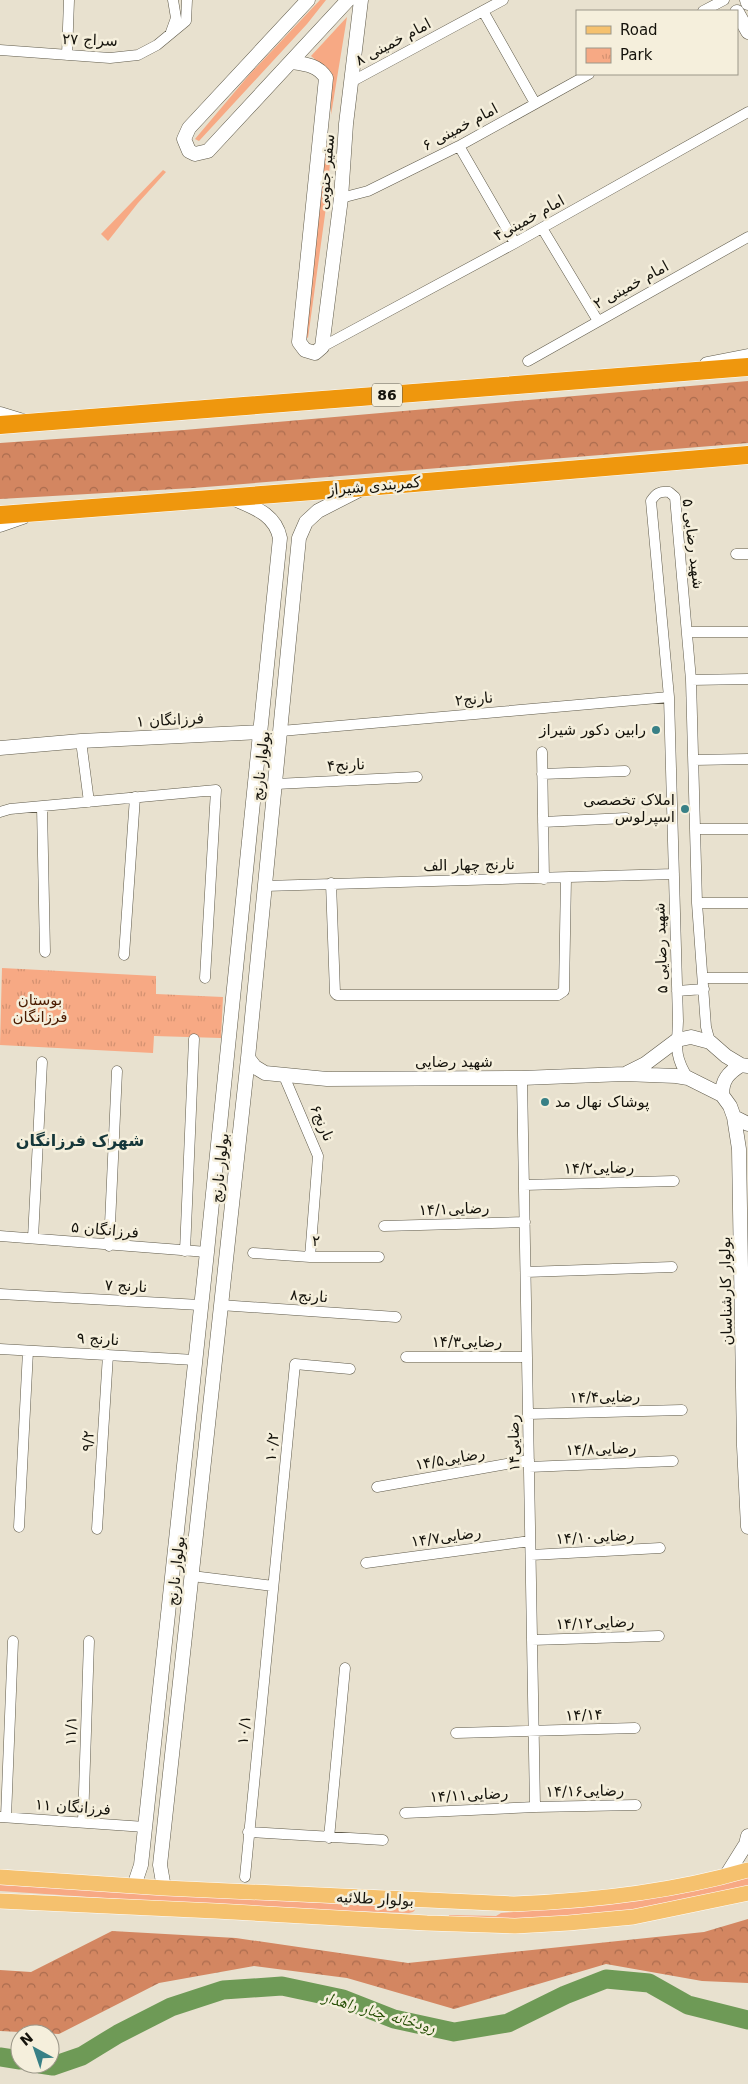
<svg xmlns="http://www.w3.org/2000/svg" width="748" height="2084" font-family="'DejaVu Sans','Noto Naskh Arabic',sans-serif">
	<defs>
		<pattern id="forest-crowns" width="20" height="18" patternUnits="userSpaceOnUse" patternTransform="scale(1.25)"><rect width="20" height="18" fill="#d38661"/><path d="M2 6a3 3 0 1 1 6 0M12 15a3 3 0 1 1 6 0" fill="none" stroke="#aa6c4e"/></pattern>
		<pattern id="park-tufts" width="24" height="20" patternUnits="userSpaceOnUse" patternTransform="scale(1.25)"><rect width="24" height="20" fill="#f7a984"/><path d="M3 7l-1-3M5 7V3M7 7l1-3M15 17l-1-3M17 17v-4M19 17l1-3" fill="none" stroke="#d39171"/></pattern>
	</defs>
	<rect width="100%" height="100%" fill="#e8e1cf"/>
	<path fill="#f7a984" d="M 320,0 L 326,0 L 307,24 L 199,141 L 195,139 L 249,75 Z
		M 347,17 L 331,115 L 330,72 L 311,56 Z
		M 328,133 L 332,136 L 327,200 L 308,338 L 303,336 Z
		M 163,170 L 166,172 L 138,203 L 108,241 L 101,234 Z
		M 748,1877 L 748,1887 L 622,1913 L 510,1920 L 449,1919 L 449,1915 L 496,1916 L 501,1913 L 572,1907 Z
		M 0,1885 L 412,1908 L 415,1910 L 413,1912 L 409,1913 L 239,1907 L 0,1891 Z"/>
	<path fill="url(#forest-crowns)" d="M 748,381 L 748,443 L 193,488 L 0,499 L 0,443 L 184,430 Z
		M 748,1919 L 748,1983 L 702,1981 L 606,1964 L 454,2009 L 347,1978 L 254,1966 L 159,1983 L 59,2034 L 0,2031 L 0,1970 L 31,1972 L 112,1931 L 236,1938 L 408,1963 L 704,1932 Z"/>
	<path fill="url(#park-tufts)" d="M 2,968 L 156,976 L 156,994 L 223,997 L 221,1038 L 154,1036 L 153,1053 L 0,1045 Z"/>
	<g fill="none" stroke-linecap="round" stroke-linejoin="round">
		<path stroke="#6e9a56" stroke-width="19" d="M 0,2057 L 20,2060
			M 40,2064 L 53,2066 L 82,2056 L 118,2034 L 171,2007 L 223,1990 L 282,1986 L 343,1999 L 394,2019 L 454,2032 L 508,2023 L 565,1995 L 606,1979 L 649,1983 L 688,2005 L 748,2020"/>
		<g stroke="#5f5a4a" stroke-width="11">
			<path id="street" d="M 483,11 L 535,103
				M 703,11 L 724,0
				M 171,32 L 176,18 L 173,0
				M 0,50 L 110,58 L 138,55 L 157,45 L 186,21 L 187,0
				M 67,55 L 69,0
				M 351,82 L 503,0
				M 459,146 L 515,243
				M 341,198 L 368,191 L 459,146 L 589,74
				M 542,228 L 598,321
				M 322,347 L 515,243 L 748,112
				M 528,361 L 748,237
				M 736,554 L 748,554
				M 688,632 L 748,632
				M 691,680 L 748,679
				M 281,731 L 669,697
				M 81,741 L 89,802
				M 542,752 L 544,879
				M 694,760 L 748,759
				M 542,774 L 625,771
				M 276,784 L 417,777
				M 42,807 L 45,952
				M 0,812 L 10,809 L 216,790 L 205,978
				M 543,822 L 626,818
				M 695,829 L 748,829
				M 331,883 L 335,993 L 337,995 L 558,995 L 564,991 L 566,878
				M 265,886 L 674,874
				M 697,903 L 748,903
				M 124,955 L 135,797
				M 703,978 L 748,978
				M 677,991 L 704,989
				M 284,1076 L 318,1156 L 310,1257
				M 522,1078 L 535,1807
				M 688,1078 C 674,1056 677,1047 678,1021 L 669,697 L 651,501 C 656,493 660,491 669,492 L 675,497 L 691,680 L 697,903 L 706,1027 L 710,1042
				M 524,1185 L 674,1181
				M 384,1226 L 525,1222
				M 0,1236 L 207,1252
				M 33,1238 L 42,1062
				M 109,1246 L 117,1071
				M 185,1251 L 194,1039
				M 253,1253 L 310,1257 L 379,1257
				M 526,1272 L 672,1267
				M 0,1294 L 200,1305
				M 220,1305 L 396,1317
				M 0,1349 L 195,1360
				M 406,1357 L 527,1357
				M 528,1414 L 682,1410
				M 529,1467 L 673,1461
				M 377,1487 L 529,1460
				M 19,1527 L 28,1351
				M 97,1529 L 108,1355
				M 531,1555 L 660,1548
				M 366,1563 L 530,1541
				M 192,1576 L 273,1586
				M 532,1640 L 659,1636
				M 456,1733 L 635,1728
				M 405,1813 L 535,1807 L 636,1805
				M 1,1817 L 145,1827
				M 6,1817 L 13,1641
				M 83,1822 L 89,1641
				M 248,1832 L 383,1840
				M 329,1838 L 345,1668
				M 245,1877 L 295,1364 L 350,1369"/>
		</g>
		<g stroke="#5f5a4a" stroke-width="15">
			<path id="secondary" d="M 308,0 L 189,128 L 184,139 L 189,151 L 195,154 L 208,151 L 348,0
				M 747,0 L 748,3
				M 737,12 L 748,32
				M 291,62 C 305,64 318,65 326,78 L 299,342 L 305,350 L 315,353 L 322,347 L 341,198 L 346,124 L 361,0
				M 707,364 L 748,356
				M 0,414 L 23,421
				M 0,525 L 23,517
				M 0,748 L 81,741 L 261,732
				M 248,1058 L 255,1067 L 265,1073 L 327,1079 L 522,1078 L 624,1074 L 676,1076 L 688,1078 L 722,1095 L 730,1106 L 734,1117 L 739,1149 L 744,1446 L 748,1527
				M 627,1073 L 645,1064 L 677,1040 L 691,1037 L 710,1042 L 726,1056 L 741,1065 L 748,1066
				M 722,1095 C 722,1080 728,1073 741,1065
				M 734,1117 L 748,1124
				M 726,1876 L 746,1844 L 748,1836
				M 134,1886 L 141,1865 L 207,1252 L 280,538 C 275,513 252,507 232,498
				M 164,1888 L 160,1865 L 248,1058 L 299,538 L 306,522 L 318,511 L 361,489"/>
		</g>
		<g stroke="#fff" stroke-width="16">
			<path id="primary" d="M 0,1877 L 164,1888 L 514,1904 C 593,1901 672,1892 748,1870
				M 0,1901 L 216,1911 L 427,1923 L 515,1926 L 568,1923 L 633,1917 L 748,1893"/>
		</g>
		<g stroke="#fff" stroke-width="19">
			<path id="highway" d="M 0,425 L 748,367
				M 0,515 L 366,487 L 748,455"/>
		</g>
		<use href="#street" stroke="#fff" stroke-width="10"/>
		<use href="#secondary" stroke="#fff" stroke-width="14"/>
		<use href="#primary" stroke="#f5c16e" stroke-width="15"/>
		<use href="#highway" stroke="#ef970d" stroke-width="18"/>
	</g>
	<g fill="#388086" stroke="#f5efdc" stroke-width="2">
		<circle cx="656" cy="730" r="5"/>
		<circle cx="685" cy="809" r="5"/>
		<circle cx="545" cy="1102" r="5"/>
	</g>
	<g text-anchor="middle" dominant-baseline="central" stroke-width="5" stroke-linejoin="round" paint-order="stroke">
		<rect fill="#f5efdc" stroke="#58554a" stroke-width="1" x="372" y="383.5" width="30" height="23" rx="4"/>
		<g font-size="14" font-weight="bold" fill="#15130c">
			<text x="387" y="395">86</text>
		</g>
		<g font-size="15" fill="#15130c" stroke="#f5efdc">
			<text transform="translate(90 40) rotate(2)">۲۷ سراج</text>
			<text transform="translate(393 42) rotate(-28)">امام خمینی ۸</text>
			<text transform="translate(460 127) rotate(-28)">امام خمینی ۶</text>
			<text transform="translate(326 172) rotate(-85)">سفیر جنوبی</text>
			<text transform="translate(529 218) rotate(-29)">امام خمینی۴</text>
			<text transform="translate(631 285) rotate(-29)">امام خمینی ۲</text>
			<text transform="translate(374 486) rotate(-5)">کمربندی شیراز</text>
			<text transform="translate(693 544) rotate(83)">شهید رضایی ۵</text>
			<text transform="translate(474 699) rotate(-5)">نارنج۲</text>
			<text transform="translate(170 720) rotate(-3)">فرزانگان ۱</text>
			<text transform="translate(346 765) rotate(-3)">نارنج۴</text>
			<text transform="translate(261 766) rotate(-84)">بولوار نارنج</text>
			<text transform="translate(469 865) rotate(-1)">نارنج چهار الف</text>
			<text transform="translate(661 948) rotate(-92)">شهید رضایی ۵</text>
			<text x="454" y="1062">شهید رضایی</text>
			<text transform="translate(322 1123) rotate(67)">نارنج۶</text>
			<text transform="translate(220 1168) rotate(-84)">بولوار نارنج</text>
			<text transform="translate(599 1168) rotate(-1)">رضایی۱۴/۲</text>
			<text transform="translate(454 1209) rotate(-2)">۱۴/۱رضایی</text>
			<text transform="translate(105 1230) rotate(5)">فرزانگان ۵</text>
			<text transform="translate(316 1241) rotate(1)">۲</text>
			<text transform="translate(126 1286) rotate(3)">نارنج ۷</text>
			<text transform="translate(726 1291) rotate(-91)">بولوار کارشناسان</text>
			<text transform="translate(309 1296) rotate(4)">نارنج۸</text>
			<text transform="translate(98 1339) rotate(3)">نارنج ۹</text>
			<text x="467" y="1342">رضایی۱۴/۳</text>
			<text transform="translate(605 1397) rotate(-1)">رضایی۱۴/۴</text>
			<text transform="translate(88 1441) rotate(-86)">۹/۲</text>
			<text transform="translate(514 1443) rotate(-91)">رضایی۱۴</text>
			<text transform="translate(272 1447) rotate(-84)">۱۰/۲</text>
			<text transform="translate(601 1449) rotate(-2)">رضایی۱۴/۸</text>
			<text transform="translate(450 1459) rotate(-10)">رضایی۱۴/۵</text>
			<text transform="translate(446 1537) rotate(-8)">رضایی۱۴/۷</text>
			<text transform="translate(595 1537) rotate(-3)">رضایی۱۴/۱۰</text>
			<text transform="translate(176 1571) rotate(-84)">بولوار نارنج</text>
			<text transform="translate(595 1623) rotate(-2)">رضایی۱۴/۱۲</text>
			<text transform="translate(584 1715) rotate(-2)">۱۴/۱۴</text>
			<text transform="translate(244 1730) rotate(-84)">۱۰/۱</text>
			<text transform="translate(71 1731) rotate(-88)">۱۱/۱</text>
			<text transform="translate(585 1791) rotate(-1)">رضایی۱۴/۱۶</text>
			<text transform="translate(469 1795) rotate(-3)">رضایی۱۴/۱۱</text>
			<text transform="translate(73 1807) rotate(4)">فرزانگان ۱۱</text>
			<text transform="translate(375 1899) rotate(3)">بولوار طلائیه</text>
		</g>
		<g font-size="15" fill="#15130c" stroke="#f5efdc" text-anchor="end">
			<text x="646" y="730">رابین دکور شیراز</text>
			<text x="675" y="800">املاک تخصصی<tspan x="675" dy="17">اسپرلوس</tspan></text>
			<text x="555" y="1102" text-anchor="start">پوشاک نهال مد</text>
		</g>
		<g font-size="15" fill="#4b1b00" stroke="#f5efdc">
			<text x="40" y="1000">بوستان<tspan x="40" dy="17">فرزانگان</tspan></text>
		</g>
		<g font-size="16" font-weight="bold" fill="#15373a" stroke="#f5efdc">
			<text x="80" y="1140">شهرک فرزانگان</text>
		</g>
		<g font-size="16" font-style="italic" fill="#224c00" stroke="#f5efdc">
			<text transform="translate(379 2012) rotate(16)">رودخانه چنار راهدار</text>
		</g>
	</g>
	<rect x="576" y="10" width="162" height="65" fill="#f5efdc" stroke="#9b9789"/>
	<rect x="586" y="26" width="25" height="8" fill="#f5c16e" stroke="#9b9789"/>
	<text x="620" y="35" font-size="15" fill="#15130c">Road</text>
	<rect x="586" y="48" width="25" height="15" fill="url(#park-tufts)" stroke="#9b9789"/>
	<text x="620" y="60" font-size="15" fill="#15130c">Park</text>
	<g transform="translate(35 2049) rotate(320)"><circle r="24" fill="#f5efdc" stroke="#9b9789"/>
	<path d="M0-4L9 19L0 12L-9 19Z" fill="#388086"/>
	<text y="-8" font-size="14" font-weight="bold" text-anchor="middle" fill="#15130c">N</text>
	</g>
</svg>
